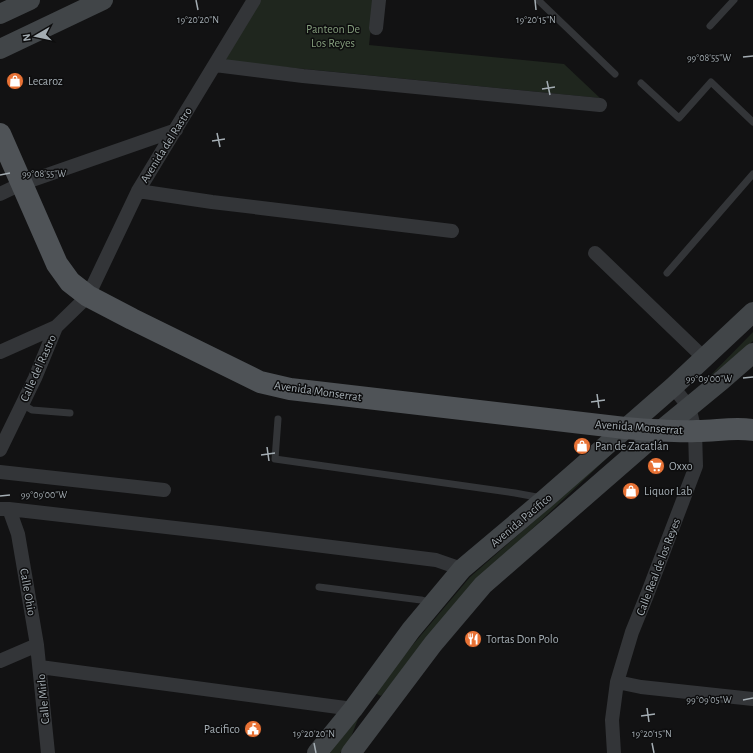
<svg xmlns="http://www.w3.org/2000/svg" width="753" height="753" font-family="'Alegreya Sans',sans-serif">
	<rect width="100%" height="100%" fill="#121213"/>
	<path fill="#1f261e" d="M 259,0 L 374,0 L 369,45 L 564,64 L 600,98 L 223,61 Z
		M 753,332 L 753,341 L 705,381 Z
		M 625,441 L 476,582 L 381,696 L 373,692 L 470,577 Z
		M 361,711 L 350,740 L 340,753 L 330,753 Z"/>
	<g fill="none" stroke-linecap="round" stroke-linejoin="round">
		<path stroke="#333538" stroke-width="7" d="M 538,0 L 615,74
			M 710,26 L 734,0
			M 641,83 L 679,118 L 711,82 L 753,122
			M 667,273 L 753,174
			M 22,404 L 32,410 L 70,413
			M 278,419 L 275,459 L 515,493 L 542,498
			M 319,587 L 421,600 L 432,603"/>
		<path stroke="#333538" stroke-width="14" d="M 376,28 L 379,0
			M 215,65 L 303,76 L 600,105
			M 138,191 L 212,202 L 452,231
			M 0,194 L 21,184 L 176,130
			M 595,253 L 704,358
			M 0,352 L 56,327
			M 0,450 L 35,378 L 56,327 L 88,296 L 138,191 L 254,0
			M 0,472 L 164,490
			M 1,509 L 9,509 L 18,534 L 37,645 L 48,753
			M 9,509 L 219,533 L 436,560 L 462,569
			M 0,661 L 37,645
			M 40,667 L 353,709
			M 617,682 L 641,687 L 753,699
			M 614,753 L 612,720 L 617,682 L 632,632 L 647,595 L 696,466 L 695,431 L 689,407 L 673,387"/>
		<path stroke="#414548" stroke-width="20" d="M 0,14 L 30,0
			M 0,49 L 103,0
			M 317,753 L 353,709 L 411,630 L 462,569 L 545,499 L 673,387 L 753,312
			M 351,753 L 433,644 L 483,585 L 660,431 L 722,380 L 753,353"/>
		<path stroke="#4f5357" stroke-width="22" d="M 0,134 L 57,264 L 70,282 L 88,296 L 132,319 L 260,382 L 290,389 L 625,428 C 649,430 673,432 697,431 C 716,431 734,427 753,430"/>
	</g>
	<path fill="none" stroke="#a4adb3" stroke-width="1.5" d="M 196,0 L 198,10M 535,0 L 536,10M 743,57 L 753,56M 547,81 L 550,95M 542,89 L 555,87M 217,133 L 220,147M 212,141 L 225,139M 0,175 L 10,173M 743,378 L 753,377M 597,394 L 599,408M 591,402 L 605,400M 267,447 L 269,461M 261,455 L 275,453M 0,496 L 10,495M 743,700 L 753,698M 647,708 L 649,722M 641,716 L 655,714M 314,743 L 316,753M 652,743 L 654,753"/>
	<defs>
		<g id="shop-disc" transform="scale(0.9)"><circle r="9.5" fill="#e87235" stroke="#0d0d0e"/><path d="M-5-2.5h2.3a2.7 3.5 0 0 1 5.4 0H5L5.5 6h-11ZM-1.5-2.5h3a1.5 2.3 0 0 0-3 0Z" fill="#fff"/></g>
		<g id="supermarket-disc" transform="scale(0.9)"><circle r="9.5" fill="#e87235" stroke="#0d0d0e"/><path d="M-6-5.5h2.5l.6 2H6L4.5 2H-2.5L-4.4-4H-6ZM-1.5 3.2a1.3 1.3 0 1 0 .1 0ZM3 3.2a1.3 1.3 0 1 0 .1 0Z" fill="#fff"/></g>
		<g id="restaurant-disc" transform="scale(0.9)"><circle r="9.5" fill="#e87235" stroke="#0d0d0e"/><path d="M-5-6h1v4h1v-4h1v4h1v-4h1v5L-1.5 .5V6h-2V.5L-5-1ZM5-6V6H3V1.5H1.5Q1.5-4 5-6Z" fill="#fff"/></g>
		<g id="civic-disc" transform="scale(0.9)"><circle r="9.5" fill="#e87235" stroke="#0d0d0e"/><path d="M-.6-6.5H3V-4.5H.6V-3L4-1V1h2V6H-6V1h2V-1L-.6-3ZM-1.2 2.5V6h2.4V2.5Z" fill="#fff"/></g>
	</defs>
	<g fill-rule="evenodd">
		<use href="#shop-disc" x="15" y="81"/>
		<use href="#shop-disc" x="582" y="446"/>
		<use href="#supermarket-disc" x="656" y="466"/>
		<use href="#shop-disc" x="631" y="491"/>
		<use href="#restaurant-disc" x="473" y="639"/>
		<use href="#civic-disc" x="253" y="729"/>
	</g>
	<g text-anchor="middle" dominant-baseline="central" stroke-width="3" stroke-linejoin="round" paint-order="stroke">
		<g font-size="12" fill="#849d7c" stroke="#0d0d0e">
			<text x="333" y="29">Panteon De<tspan x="333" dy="14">Los Reyes</tspan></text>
		</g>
		<g font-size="12" fill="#a4adb3" stroke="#0d0d0e" text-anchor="start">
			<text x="28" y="81">Lecaroz</text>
			<text x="595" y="446">Pan de Zacatlán</text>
			<text x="669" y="466">Oxxo</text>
			<text x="644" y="491">Liquor Lab</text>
			<text x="486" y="639">Tortas Don Polo</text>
			<text x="240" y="729" text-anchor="end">Pacifico</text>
		</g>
		<g font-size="12" fill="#a4adb3" stroke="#0d0d0e">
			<text transform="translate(166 145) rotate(-58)">Avenida del Rastro</text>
			<text transform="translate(38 368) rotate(-66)">Calle del Rastro</text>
			<text transform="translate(318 391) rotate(8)">Avenida Monserrat</text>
			<text transform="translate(639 427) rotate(4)">Avenida Monserrat</text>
			<text transform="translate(521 520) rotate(-40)">Avenida Pacífico</text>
			<text transform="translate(658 567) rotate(-69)">Calle Real de los Reyes</text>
			<text transform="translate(28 592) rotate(80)">Calle Ohio</text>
			<text transform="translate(43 699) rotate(-95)">Calle Mirlo</text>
		</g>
	</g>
	<g font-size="10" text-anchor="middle" fill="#a4adb3" stroke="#0d0d0e" stroke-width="3" stroke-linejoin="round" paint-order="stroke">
		<text x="536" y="23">19°20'15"N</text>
		<text x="198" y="23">19°20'20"N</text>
		<text x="709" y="61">99°08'55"W</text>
		<text x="44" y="177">99°08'55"W</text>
		<text x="709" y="382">99°09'00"W</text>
		<text x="44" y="498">99°09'00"W</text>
		<text x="709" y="703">99°09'05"W</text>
		<text x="314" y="737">19°20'20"N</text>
		<text x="652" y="737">19°20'15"N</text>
	</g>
	<g transform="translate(36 36) rotate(261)" stroke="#0d0d0e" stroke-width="3" paint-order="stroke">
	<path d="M0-3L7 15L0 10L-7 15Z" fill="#a4adb3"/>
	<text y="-6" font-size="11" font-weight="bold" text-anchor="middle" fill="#a4adb3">N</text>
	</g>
</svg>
